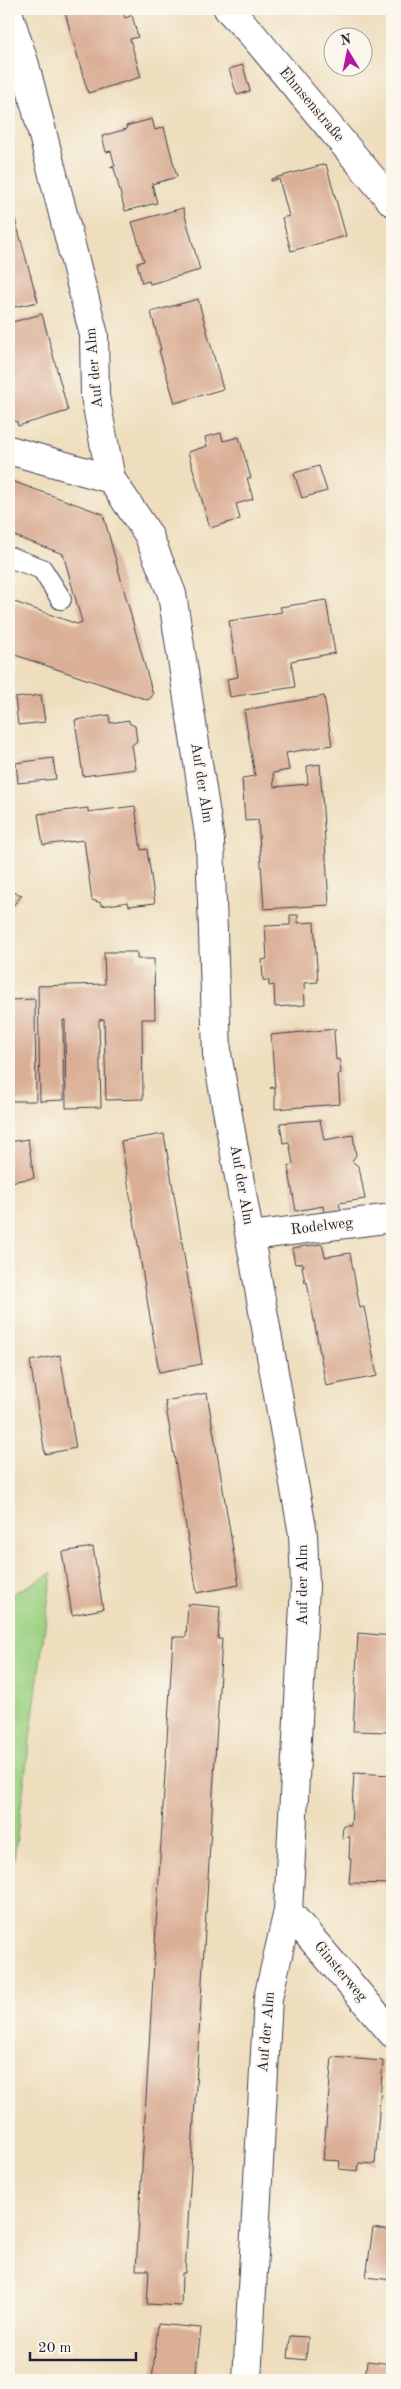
<svg xmlns="http://www.w3.org/2000/svg" width="401" height="2389" font-family="'Old Standard TT',serif">
	<rect width="100%" height="100%" fill="#fbf7ec"/>
	<filter id="ink" filterUnits="userSpaceOnUse"><feTurbulence type="fractalNoise" baseFrequency=".02" numOctaves="2"/><feDisplacementMap in="SourceGraphic" scale="10" xChannelSelector="R" yChannelSelector="G"/><feConvolveMatrix kernelMatrix="1 2 1 2 8 2 1 2 1" color-interpolation-filters="sRGB"/></filter>
	<filter id="wash" filterUnits="userSpaceOnUse"><feTurbulence type="fractalNoise" baseFrequency=".0096" numOctaves="4" result="noise"/><feDisplacementMap in="SourceGraphic" scale="20" xChannelSelector="R" yChannelSelector="G"/><feGaussianBlur stdDeviation="1.12" result="paint"/><feColorMatrix in="noise" values="0 0 0 0 0 0 0 0 0 0 0 0 0 0 0 0 0 1.4 0 .05"/><feComposite in="paint" operator="in"/></filter>
	<g filter="url(#wash)">
		<rect width="100%" height="100%" fill="#eedebe"/>
		<path fill="#9cd284" stroke="#5f7a60" d="M 52,1573 L 9,1896 L 9,1596 Z"/>
		<g id="blocks">
			<path fill="#daaf96" d="M 64,9 L 122,9 L 125,18 L 132,15 L 138,37 L 130,39 L 141,77 L 88,93 Z
				M 243,65 L 250,91 L 237,95 L 229,69 Z
				M 152,119 L 155,130 L 164,127 L 177,177 L 152,184 L 157,203 L 125,211 L 114,168 L 110,167 L 115,166 L 111,151 L 106,152 L 102,136 L 127,129 L 126,126 Z
				M 326,164 L 346,236 L 291,251 L 282,218 L 289,216 L 279,179 L 271,181 L 271,179 Z
				M 9,197 L 38,302 L 9,308 Z
				M 183,208 L 200,270 L 150,284 L 149,281 L 142,283 L 137,263 L 144,261 L 132,222 Z
				M 198,299 L 223,389 L 175,403 L 159,350 L 161,350 L 151,312 Z
				M 42,314 L 68,411 L 18,426 L 17,422 L 9,419 L 9,323 Z
				M 221,433 L 223,441 L 239,437 L 251,478 L 247,478 L 253,499 L 236,504 L 240,519 L 210,528 L 188,452 L 207,446 L 205,437 Z
				M 319,466 L 327,491 L 302,498 L 294,473 Z
				M 9,480 L 103,514 L 153,695 L 148,700 L 9,653 L 9,600 L 77,624 L 82,622 L 63,554 L 9,534 Z
				M 326,600 L 335,653 L 291,661 L 295,687 L 230,697 L 227,679 L 238,677 L 229,621 L 282,612 L 280,607 Z
				M 41,695 L 45,722 L 18,725 L 15,698 Z
				M 324,696 L 332,745 L 286,753 L 289,770 L 273,773 L 274,787 L 308,784 L 307,766 L 320,764 L 329,905 L 264,909 L 258,820 L 245,821 L 242,778 L 255,776 L 244,710 Z
				M 109,715 L 110,723 L 129,720 L 129,723 L 135,726 L 137,741 L 132,745 L 136,769 L 83,776 L 75,720 Z
				M 53,758 L 56,779 L 18,783 L 16,763 Z
				M 135,806 L 141,850 L 147,849 L 155,903 L 129,906 L 128,902 L 101,906 L 101,903 L 92,900 L 84,840 L 43,845 L 38,814 L 88,808 L 88,812 Z
				M 9,891 L 22,895 L 9,910 Z
				M 290,915 L 298,915 L 298,923 L 314,922 L 318,982 L 304,983 L 305,1005 L 275,1007 L 274,985 L 269,986 L 269,981 L 263,980 L 262,960 L 267,959 L 265,926 L 290,925 Z
				M 104,952 L 137,952 L 137,959 L 154,959 L 155,1019 L 142,1019 L 143,1099 L 106,1100 L 104,1019 L 99,1020 L 101,1107 L 66,1108 L 65,1020 L 63,1020 L 64,1100 L 40,1101 L 38,986 L 105,984 Z
				M 35,999 L 36,1101 L 9,1101 L 9,1000 Z
				M 336,1029 L 334,1031 L 336,1060 L 339,1059 L 341,1073 L 338,1074 L 340,1104 L 275,1109 L 275,1088 L 270,1088 L 275,1087 L 271,1035 Z
				M 320,1120 L 324,1140 L 353,1135 L 356,1155 L 352,1161 L 359,1167 L 365,1199 L 339,1203 L 342,1215 L 325,1219 L 323,1206 L 296,1211 L 288,1166 L 293,1164 L 289,1142 L 283,1143 L 280,1123 Z
				M 164,1134 L 202,1364 L 159,1372 L 121,1141 Z
				M 28,1139 L 34,1178 L 9,1182 L 9,1142 Z
				M 322,1244 L 325,1257 L 350,1253 L 360,1308 L 364,1307 L 377,1376 L 326,1386 L 307,1282 L 305,1283 L 302,1266 L 304,1266 L 303,1263 L 295,1264 L 292,1248 Z
				M 60,1355 L 76,1448 L 45,1454 L 30,1361 Z
				M 207,1393 L 239,1585 L 197,1593 L 165,1401 Z
				M 93,1547 L 103,1609 L 72,1615 L 62,1552 Z
				M 188,1604 L 220,1607 L 218,1639 L 222,1639 L 185,2273 L 182,2273 L 181,2306 L 147,2304 L 149,2270 L 136,2270 L 173,1637 L 186,1637 Z
				M 358,1633 L 392,1636 L 388,1732 L 353,1731 Z
				M 354,1773 L 392,1775 L 392,1884 L 349,1883 L 351,1859 L 349,1859 L 350,1837 L 342,1838 L 343,1825 L 351,1825 Z
				M 332,2057 L 383,2061 L 375,2164 L 359,2163 L 358,2171 L 339,2169 L 340,2161 L 323,2160 Z
				M 373,2228 L 392,2231 L 392,2280 L 366,2277 Z
				M 158,2324 L 201,2328 L 195,2380 L 152,2380 Z
				M 290,2336 L 308,2337 L 306,2360 L 288,2358 Z
				M 367,2361 L 392,2364 L 392,2380 L 359,2380 L 360,2377 L 365,2378 Z"/>
		</g>
	</g>
	<g filter="url(#ink)">
		<use href="#blocks" fill-opacity="0" stroke="#413e4f" stroke-width="1"/>
		<g fill="none" stroke-linecap="round" stroke-linejoin="round">
			<g stroke="#413e4f" stroke-width="22">
				<path id="lane" d="M 9,557 L 42,569 L 61,599"/>
			</g>
			<g stroke="#413e4f" stroke-width="30">
				<path id="street" d="M 228,9 L 252,34 L 392,202
					M 9,15 L 25,65 L 94,335 L 95,396 L 111,479 L 148,534 L 172,594 L 210,841 L 217,1054 L 303,1534 L 305,1586 L 288,1911 L 268,1998 L 247,2380
					M 9,450 L 111,479
					M 251,1236 L 392,1218
					M 288,1911 L 392,2033"/>
			</g>
			<use href="#lane" stroke="#fff" stroke-width="20"/>
			<use href="#street" stroke="#fff" stroke-width="28"/>
		</g>
	</g>
	<g text-anchor="middle" dominant-baseline="central" stroke-width="4" stroke-linejoin="round" paint-order="stroke">
		<g font-size="15" fill="#22223b" stroke="#fbf7ec">
			<text transform="translate(311 105) rotate(50)">Ehmsenstraße</text>
			<text transform="translate(95 368) rotate(-95)">Auf der Alm</text>
			<text transform="translate(201 783) rotate(81)">Auf der Alm</text>
			<text transform="translate(241 1185) rotate(80)">Auf der Alm</text>
			<text transform="translate(322 1227) rotate(-7)">Rodelweg</text>
			<text transform="translate(303 1585) rotate(-90)">Auf der Alm</text>
			<text transform="translate(340 1972) rotate(50)">Ginsterweg</text>
			<text transform="translate(267 2032) rotate(-85)">Auf der Alm</text>
		</g>
	</g>
	<rect width="401" height="2389" fill="none" stroke="#fbf7ec" stroke-width="30"/>
	<g transform="translate(348 52) rotate(350)"><circle r="24" fill="#fbf7ec" stroke="#a4a2a5"/>
	<path d="M0-4L9 19L0 12L-9 19Z" fill="#b5179e"/>
	<text y="-8" font-size="14" font-weight="bold" text-anchor="middle" fill="#22223b">N</text>
	</g>
	<path d="M30 2352v8h106v-8" fill="none" stroke="#22223b" stroke-width="2.5"/>
	<text x="38" y="2352" font-size="15" fill="#22223b" stroke="#fbf7ec" stroke-width="4" paint-order="stroke">20 m</text>
</svg>
